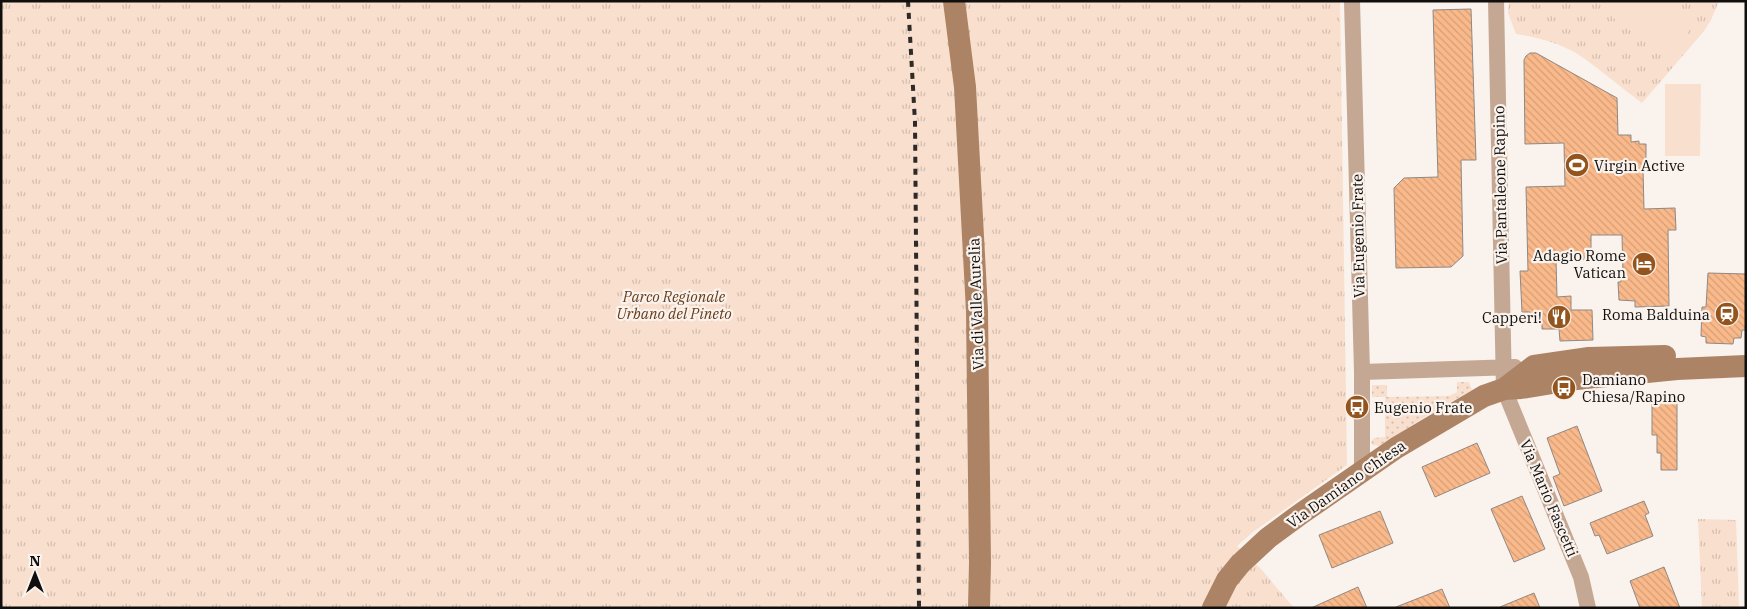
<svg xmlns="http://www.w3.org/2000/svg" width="1747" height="609" font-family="'IBM Plex Serif',serif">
	<defs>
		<pattern id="grass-dots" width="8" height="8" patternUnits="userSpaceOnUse" patternTransform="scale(1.25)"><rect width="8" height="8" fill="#f9dfcd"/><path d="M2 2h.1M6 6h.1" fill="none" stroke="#d4beaf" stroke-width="1.8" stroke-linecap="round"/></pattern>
		<pattern id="park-tufts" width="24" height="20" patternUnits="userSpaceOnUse" patternTransform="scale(1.25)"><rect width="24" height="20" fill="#f9dfcd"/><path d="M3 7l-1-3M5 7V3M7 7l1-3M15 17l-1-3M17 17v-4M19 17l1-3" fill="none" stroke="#d4beaf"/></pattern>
		<pattern id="building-back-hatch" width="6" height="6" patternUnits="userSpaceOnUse" patternTransform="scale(1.25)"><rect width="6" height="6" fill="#fab98a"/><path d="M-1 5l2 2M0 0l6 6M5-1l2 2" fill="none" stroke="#d59e76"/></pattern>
	</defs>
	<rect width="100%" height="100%" fill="#faf2ec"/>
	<path fill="url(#grass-dots)" d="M 1457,382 L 1469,382 L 1472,390 L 1433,412 L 1380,446 L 1373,445 L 1371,442 L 1374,438 L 1385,437 L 1385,397 L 1372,397 L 1372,385 L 1387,385 L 1387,397 L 1449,396 L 1457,392 Z"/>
	<path fill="url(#park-tufts)" d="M 1,1 L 1340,1 L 1347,465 L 1253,532 L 1237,546 L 1261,569 L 1294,608 L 1,608 Z
		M 1509,1 L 1719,1 L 1711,20 L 1704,31 L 1642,103 C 1620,87 1599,68 1576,53 C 1558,43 1536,37 1516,34 L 1508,13 Z
		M 1698,519 L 1736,520 L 1739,608 L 1702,608 Z"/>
	<path fill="#f9dfcd" d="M 1609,1 L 1657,1 L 1692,27 L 1668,59 L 1603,10 Z
		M 1665,84 L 1701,84 L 1700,156 L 1665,156 Z"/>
	<path fill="url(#building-back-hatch)" stroke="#908883" d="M 1471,9 L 1476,160 L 1461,160 L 1463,256 L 1451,267 L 1396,268 L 1394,188 L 1404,178 L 1438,177 L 1433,10 Z
		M 1530,53 L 1536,53 L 1617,98 L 1618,135 L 1631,135 L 1631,142 L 1639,141 L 1639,144 L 1646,144 L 1646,161 L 1644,161 L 1643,170 L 1644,209 L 1675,208 L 1676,230 L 1668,230 L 1669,306 L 1635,307 L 1635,301 L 1619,300 L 1618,282 L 1621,282 L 1621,274 L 1623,274 L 1622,235 L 1591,235 L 1591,259 L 1556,260 L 1557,297 L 1571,296 L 1571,310 L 1592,310 L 1593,340 L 1560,341 L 1559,329 L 1542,329 L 1542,314 L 1530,314 L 1530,312 L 1522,312 L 1520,271 L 1528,271 L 1526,187 L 1565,186 L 1564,143 L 1525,144 L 1524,60 L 1526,56 Z
		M 1708,273 L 1746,274 L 1746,330 L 1742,330 L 1741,338 L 1734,338 L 1733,344 L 1706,343 L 1706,337 L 1701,336 L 1702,307 L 1706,307 Z
		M 1652,398 L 1677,398 L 1677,470 L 1661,470 L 1661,453 L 1657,453 L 1657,435 L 1652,435 Z
		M 1577,426 L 1602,491 L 1564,506 L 1553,477 L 1560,474 L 1547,438 Z
		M 1477,443 L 1490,473 L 1435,497 L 1422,467 Z
		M 1522,496 L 1545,549 L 1514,562 L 1491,509 Z
		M 1644,501 L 1649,513 L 1645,515 L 1653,536 L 1607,554 L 1599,535 L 1595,536 L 1590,523 Z
		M 1380,511 L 1393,543 L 1332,568 L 1319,535 Z
		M 1664,567 L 1680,608 L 1640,608 L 1630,581 Z
		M 1358,587 L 1367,608 L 1311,608 Z
		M 1442,589 L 1450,608 L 1396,608 L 1396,607 Z
		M 1534,593 L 1540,608 L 1500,608 L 1500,607 Z"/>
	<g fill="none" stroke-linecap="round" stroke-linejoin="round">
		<path stroke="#c5a894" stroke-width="16" d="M 1352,1 L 1362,372 L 1362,471
			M 1496,1 L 1504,389 L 1581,577 L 1588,608
			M 1362,372 L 1515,367"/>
		<path stroke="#ad8365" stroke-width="22" d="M 954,1 L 965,87 L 977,311 L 980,563 L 979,608
			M 1504,389 L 1534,366 L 1589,358 L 1665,356
			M 1213,608 L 1227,580 L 1240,564 L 1268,538 L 1302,513 L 1396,448 L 1484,396 L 1504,389 L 1521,388 L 1577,379 L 1677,369 L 1746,366"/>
		<path stroke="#2d2a27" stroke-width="4" stroke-dasharray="6 6" stroke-linecap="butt" d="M 908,1 L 915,122 L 919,608"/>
	</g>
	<defs>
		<g id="stadium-disc" transform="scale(1.25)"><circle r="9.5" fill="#94541d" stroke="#faf2ec"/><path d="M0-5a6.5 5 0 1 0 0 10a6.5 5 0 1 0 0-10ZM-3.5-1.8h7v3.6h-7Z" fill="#fff"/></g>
		<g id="hotel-disc" transform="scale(1.25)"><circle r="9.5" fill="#94541d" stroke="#faf2ec"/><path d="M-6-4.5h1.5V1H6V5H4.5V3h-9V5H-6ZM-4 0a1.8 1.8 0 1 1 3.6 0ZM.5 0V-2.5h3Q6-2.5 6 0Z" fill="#fff"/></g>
		<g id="station-disc" transform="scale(1.25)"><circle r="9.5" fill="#94541d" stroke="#faf2ec"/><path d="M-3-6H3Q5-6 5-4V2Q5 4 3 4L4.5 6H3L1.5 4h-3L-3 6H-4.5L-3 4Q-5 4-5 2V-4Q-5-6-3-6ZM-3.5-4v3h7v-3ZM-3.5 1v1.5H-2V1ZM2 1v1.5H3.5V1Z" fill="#fff"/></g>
		<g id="restaurant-disc" transform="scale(1.25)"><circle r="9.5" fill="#94541d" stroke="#faf2ec"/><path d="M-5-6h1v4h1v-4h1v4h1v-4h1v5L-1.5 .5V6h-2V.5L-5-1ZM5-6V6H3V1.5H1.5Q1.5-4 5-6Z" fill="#fff"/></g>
		<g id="bus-disc" transform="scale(1.25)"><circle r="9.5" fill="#94541d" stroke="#faf2ec"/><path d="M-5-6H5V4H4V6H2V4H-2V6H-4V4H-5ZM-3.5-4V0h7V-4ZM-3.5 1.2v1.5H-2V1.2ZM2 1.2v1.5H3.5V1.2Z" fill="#fff"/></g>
	</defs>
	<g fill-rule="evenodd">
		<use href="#stadium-disc" x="1577" y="165"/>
		<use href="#hotel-disc" x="1644" y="264"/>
		<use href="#station-disc" x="1727" y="314"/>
		<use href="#restaurant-disc" x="1559" y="317"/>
		<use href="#bus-disc" x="1564" y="388"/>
		<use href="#bus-disc" x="1357" y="407"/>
	</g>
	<g text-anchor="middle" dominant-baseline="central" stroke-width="4.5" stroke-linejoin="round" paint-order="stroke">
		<g font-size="15" fill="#110f0d" stroke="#faf2ec" text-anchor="start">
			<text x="1594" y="165">Virgin Active</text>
			<text x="1626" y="255" text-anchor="end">Adagio Rome<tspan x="1626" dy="17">Vatican</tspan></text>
			<text x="1710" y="314" text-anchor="end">Roma Balduina</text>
			<text x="1542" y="317" text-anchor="end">Capperi!</text>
			<text x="1582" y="379">Damiano<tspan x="1582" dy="17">Chiesa/Rapino</tspan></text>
			<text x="1374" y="407">Eugenio Frate</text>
		</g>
		<g font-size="15" fill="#110f0d" stroke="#faf2ec">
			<text transform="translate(1500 185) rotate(-91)">Via Pantaleone Rapino</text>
			<text transform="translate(1358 236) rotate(-91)">Via Eugenio Frate</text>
			<text transform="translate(976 304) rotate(-92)">Via di Valle Aurelia</text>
			<text transform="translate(1346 484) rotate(-35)">Via Damiano Chiesa</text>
			<text transform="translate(1549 498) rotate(67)">Via Mario Fascetti</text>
		</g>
		<g font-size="15" font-style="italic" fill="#683d1b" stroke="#faf2ec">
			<text x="674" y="296">Parco Regionale<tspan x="674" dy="17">Urbano del Pineto</tspan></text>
		</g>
	</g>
	<rect width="1747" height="609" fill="none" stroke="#110f0d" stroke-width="5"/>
	<g transform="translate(35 574)" stroke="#faf2ec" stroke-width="4" paint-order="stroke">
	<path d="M0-4L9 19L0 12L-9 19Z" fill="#110f0d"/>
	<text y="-8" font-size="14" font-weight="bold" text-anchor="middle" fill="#110f0d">N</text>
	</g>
</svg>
